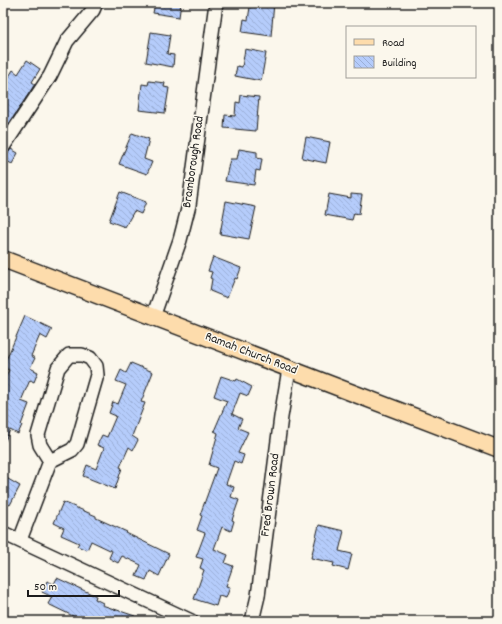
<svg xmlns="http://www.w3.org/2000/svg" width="502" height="624" font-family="Dekko,sans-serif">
	<defs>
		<pattern id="building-back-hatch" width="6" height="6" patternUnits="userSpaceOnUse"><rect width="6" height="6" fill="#b5ccfb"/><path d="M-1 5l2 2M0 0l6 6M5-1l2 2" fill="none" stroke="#9bafd7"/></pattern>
	</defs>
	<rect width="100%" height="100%" fill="#fbf7ec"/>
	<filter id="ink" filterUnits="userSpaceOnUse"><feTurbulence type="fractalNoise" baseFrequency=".025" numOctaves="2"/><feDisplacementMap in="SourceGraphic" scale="8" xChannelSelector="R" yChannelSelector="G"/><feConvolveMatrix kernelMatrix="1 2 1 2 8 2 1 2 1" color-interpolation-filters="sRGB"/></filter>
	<g filter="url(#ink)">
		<path fill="url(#building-back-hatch)" stroke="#1c1c1c" d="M 155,3 L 181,3 L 179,17 L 153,13 Z
			M 254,3 L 274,3 L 271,36 L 242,32 L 244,19 L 248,20 L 250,7 L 253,7 Z
			M 151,32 L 170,35 L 167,54 L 174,55 L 173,67 L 146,62 Z
			M 245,49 L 266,53 L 261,81 L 235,76 L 237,66 L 242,67 Z
			M 27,60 L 40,69 L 32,82 L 35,84 L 3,133 L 3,86 L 13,70 L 18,74 Z
			M 149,81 L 165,83 L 164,87 L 169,88 L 165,113 L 139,110 L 142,84 L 148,85 Z
			M 241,95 L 259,97 L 256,131 L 224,128 L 225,115 L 235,116 L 236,102 L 240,103 Z
			M 132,133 L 149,139 L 144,159 L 152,162 L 147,174 L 119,164 Z
			M 306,137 L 330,142 L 326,163 L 302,158 Z
			M 11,149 L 18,153 L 12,164 L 3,159 L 3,155 L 7,154 Z
			M 239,149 L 257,152 L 257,158 L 262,159 L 260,171 L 256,170 L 254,185 L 225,181 L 230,159 L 237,159 Z
			M 120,192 L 146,202 L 141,214 L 134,211 L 125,227 L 109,221 Z
			M 329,194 L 351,198 L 351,194 L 362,195 L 359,214 L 354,213 L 352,220 L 325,215 Z
			M 226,201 L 256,207 L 249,239 L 220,234 Z
			M 213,257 L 241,268 L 237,279 L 235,278 L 227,298 L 210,291 L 212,279 L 210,278 L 212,272 L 208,271 Z
			M 25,316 L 52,329 L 47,339 L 40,335 L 31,356 L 35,358 L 30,368 L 38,372 L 34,382 L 30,380 L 21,401 L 29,404 L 21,425 L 22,425 L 18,434 L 10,430 L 3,445 L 3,383 L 9,370 L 3,367 Z
			M 131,363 L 153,372 L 141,402 L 145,403 L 132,436 L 138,440 L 133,450 L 129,447 L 120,467 L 122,468 L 115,489 L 83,476 L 87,465 L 96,469 L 104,448 L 97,445 L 102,435 L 107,437 L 116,416 L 109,413 L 113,402 L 118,404 L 126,385 L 116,381 L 121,370 L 126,373 Z
			M 221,376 L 236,381 L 237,379 L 252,387 L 248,396 L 240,393 L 232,414 L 242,419 L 238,428 L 248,432 L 238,453 L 244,455 L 241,464 L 234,461 L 226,484 L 234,487 L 231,497 L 239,500 L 232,520 L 234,521 L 231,531 L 222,527 L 214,549 L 228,555 L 225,563 L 233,566 L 226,586 L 230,587 L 226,598 L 219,596 L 216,606 L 194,599 L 204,570 L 200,568 L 203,559 L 196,557 L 205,533 L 197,530 L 202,516 L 200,515 L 217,468 L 209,465 L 218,433 L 214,431 L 227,401 L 214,396 Z
			M 3,476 L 20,486 L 10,505 L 3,502 Z
			M 63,502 L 96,516 L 96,518 L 127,532 L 126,533 L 169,554 L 159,576 L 150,571 L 146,580 L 136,576 L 141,565 L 122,556 L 118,563 L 109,558 L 112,551 L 91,541 L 87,550 L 77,546 L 79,543 L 61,535 L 64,528 L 54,523 Z
			M 319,525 L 344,531 L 339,551 L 352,554 L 348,570 L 333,566 L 334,563 L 311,558 Z
			M 57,578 L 96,596 L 95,599 L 103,603 L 102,605 L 144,619 L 143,621 L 76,621 L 77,618 L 48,604 L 52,597 L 42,592 L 47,581 L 54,584 Z"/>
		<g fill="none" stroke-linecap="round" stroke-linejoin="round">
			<g stroke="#1c1c1c" stroke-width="16">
				<path id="minor" d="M 3,147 L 50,76 L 67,41 L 93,10 L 96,3
					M 153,317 L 180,240 L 189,205 L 216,3
					M 3,533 L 191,621
					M 20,540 L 50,461 L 72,450 L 77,444 L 97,375 L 96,366 L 90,358 L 82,355 L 69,355 L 58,368 L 38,435 L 40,445 L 50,461
					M 252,621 L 258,596 L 281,417 L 289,369"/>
			</g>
			<g stroke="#1c1c1c" stroke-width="19">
				<path id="major" d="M 3,259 L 499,449"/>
			</g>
			<use href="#minor" stroke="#fbf7ec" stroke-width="13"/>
			<use href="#major" stroke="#fddcac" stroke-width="16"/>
		</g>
	</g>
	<g text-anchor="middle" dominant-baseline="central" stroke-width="3" stroke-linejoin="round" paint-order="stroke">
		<g font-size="13" fill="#1c1c1c" stroke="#fbf7ec">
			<text transform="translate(194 162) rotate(-82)">Bramborough Road</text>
			<text transform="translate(251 354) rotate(21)">Ramah Church Road</text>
			<text transform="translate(271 495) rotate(-83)">Fred Brown Road</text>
		</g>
	</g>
	<rect width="502" height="624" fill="none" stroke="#fbf7ec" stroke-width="16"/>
	<rect x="8" y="8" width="486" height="608" fill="none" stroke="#1c1c1c" stroke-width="1.5" filter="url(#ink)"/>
	<rect x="346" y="26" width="130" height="52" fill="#fbf7ec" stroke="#a29f99"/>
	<rect x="354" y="39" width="20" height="6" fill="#fddcac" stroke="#a29f99"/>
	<text x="382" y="46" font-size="12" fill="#1c1c1c">Road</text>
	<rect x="354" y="56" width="20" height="12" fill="url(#building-back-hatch)" stroke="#a29f99"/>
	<text x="382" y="66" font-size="12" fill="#1c1c1c">Building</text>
	<path d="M28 590v6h91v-6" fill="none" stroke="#1c1c1c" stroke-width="2"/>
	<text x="34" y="590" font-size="12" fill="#1c1c1c" stroke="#fbf7ec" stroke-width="3" paint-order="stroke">50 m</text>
</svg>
